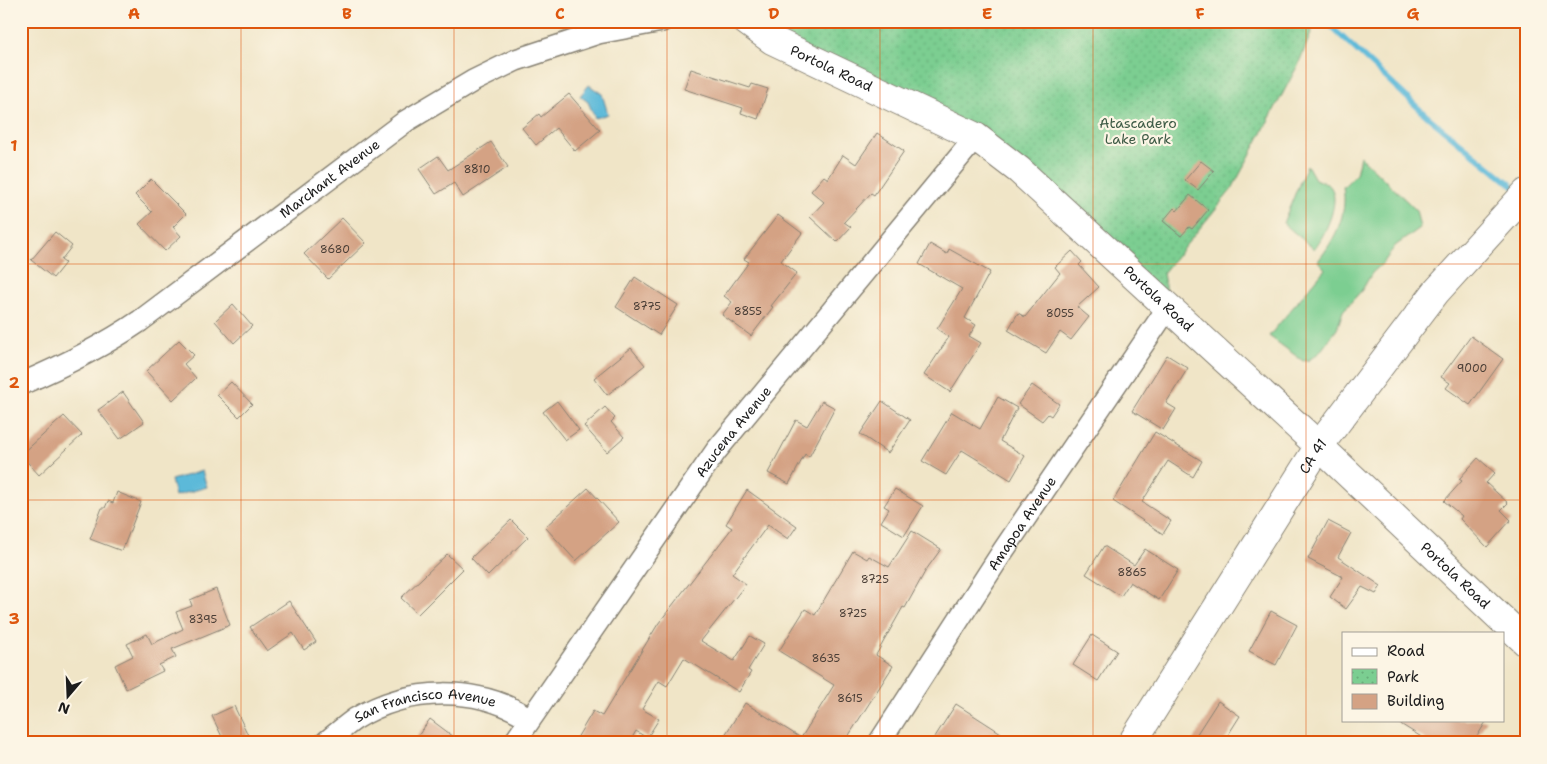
<svg xmlns="http://www.w3.org/2000/svg" width="1547" height="764" font-family="'Shantell Sans',sans-serif">
	<defs>
		<pattern id="park-dots" width="8" height="8" patternUnits="userSpaceOnUse" patternTransform="scale(1.25)"><rect width="8" height="8" fill="#7bce91"/><path d="M2 2h.1M6 6h.1" fill="none" stroke="#6ab07c" stroke-width="1.8" stroke-linecap="round"/></pattern>
	</defs>
	<rect width="100%" height="100%" fill="#fcf5e5"/>
	<filter id="ink" filterUnits="userSpaceOnUse"><feTurbulence type="fractalNoise" baseFrequency=".02" numOctaves="2"/><feDisplacementMap in="SourceGraphic" scale="10" xChannelSelector="R" yChannelSelector="G"/><feConvolveMatrix kernelMatrix="1 2 1 2 8 2 1 2 1" color-interpolation-filters="sRGB"/></filter>
	<filter id="wash" filterUnits="userSpaceOnUse"><feTurbulence type="fractalNoise" baseFrequency=".0096" numOctaves="4" result="noise"/><feDisplacementMap in="SourceGraphic" scale="20" xChannelSelector="R" yChannelSelector="G"/><feGaussianBlur stdDeviation="1.12" result="paint"/><feColorMatrix in="noise" values="0 0 0 0 0 0 0 0 0 0 0 0 0 0 0 0 0 1.4 0 .05"/><feComposite in="paint" operator="in"/></filter>
	<g filter="url(#wash)">
		<rect width="100%" height="100%" fill="#f0e5c7"/>
		<path fill="#7bce91" stroke="#4c7556" d="M 1360,156 L 1416,210 L 1420,228 L 1395,246 L 1384,262 L 1372,273 L 1362,290 L 1343,311 L 1337,329 L 1320,352 L 1309,360 L 1303,361 L 1269,336 L 1325,269 L 1318,261 C 1335,239 1348,215 1343,187 L 1356,174 Z
			M 1307,165 L 1315,179 L 1329,185 C 1343,199 1324,237 1314,249 L 1283,223 Z"/>
		<path fill="url(#park-dots)" stroke="#4c7556" d="M 749,21 L 1316,21 L 1298,65 L 1232,189 L 1163,273 L 1168,305 L 974,133 Z"/>
		<path fill="#5bb9d9" stroke="#3c6a7a" d="M 589,85 L 602,94 L 608,114 L 595,118 L 588,102 L 580,96 Z
			M 202,471 L 207,487 L 175,496 L 171,480 Z"/>
		<g fill="none" stroke-linecap="round" stroke-linejoin="round">
			<path stroke="#5bb9d9" stroke-width="5.5" d="M 1325,21 L 1428,117 L 1519,191"/>
		</g>
		<g id="blocks">
			<path fill="#d4a284" d="M 691,69 L 750,88 L 752,84 L 768,89 L 758,119 L 741,113 L 743,108 L 684,89 Z
				M 569,94 L 600,130 L 575,151 L 556,128 L 536,145 L 522,128 L 539,114 L 541,117 Z
				M 877,133 L 904,151 L 874,195 L 871,193 L 844,222 L 851,227 L 837,242 L 810,217 L 824,202 L 811,191 L 824,176 L 828,179 L 843,155 L 856,164 Z
				M 491,142 L 508,167 L 463,197 L 454,183 L 436,194 L 419,169 L 438,156 L 448,170 Z
				M 1201,161 L 1214,171 L 1198,190 L 1185,180 Z
				M 151,179 L 186,214 L 173,227 L 181,236 L 165,251 L 139,224 L 152,212 L 135,195 Z
				M 1190,195 L 1208,210 L 1192,229 L 1189,227 L 1181,236 L 1163,221 L 1174,208 L 1177,211 Z
				M 778,215 L 802,233 L 781,261 L 797,273 L 771,306 L 773,307 L 751,336 L 722,315 L 732,302 L 724,296 L 749,262 L 744,259 Z
				M 342,218 L 366,243 L 328,279 L 304,254 Z
				M 55,232 L 72,246 L 61,260 L 65,263 L 53,278 L 31,260 Z
				M 930,244 L 947,254 L 949,249 L 990,272 L 965,318 L 976,325 L 969,336 L 981,343 L 950,392 L 924,375 L 949,337 L 937,329 L 962,289 L 919,264 Z
				M 1072,251 L 1082,262 L 1079,265 L 1099,287 L 1077,307 L 1089,317 L 1071,340 L 1060,332 L 1046,353 L 1008,330 L 1018,313 L 1025,317 L 1060,273 L 1055,267 Z
				M 635,277 L 678,305 L 659,335 L 616,307 Z
				M 233,304 L 252,326 L 234,343 L 215,321 Z
				M 1471,336 L 1503,359 L 1470,405 L 1446,388 L 1450,383 L 1441,377 Z
				M 179,340 L 194,355 L 184,364 L 196,378 L 173,400 L 146,371 Z
				M 631,348 L 645,365 L 607,395 L 594,378 Z
				M 1167,355 L 1188,368 L 1166,403 L 1176,409 L 1163,430 L 1132,411 Z
				M 231,382 L 252,404 L 239,417 L 217,395 Z
				M 1032,385 L 1059,404 L 1051,416 L 1048,414 L 1042,421 L 1018,404 Z
				M 123,392 L 144,422 L 120,439 L 98,410 Z
				M 998,397 L 1017,408 L 1000,441 L 1025,456 L 1011,480 L 962,450 L 946,475 L 922,461 L 952,412 L 980,429 Z
				M 557,401 L 579,430 L 565,440 L 543,412 Z
				M 822,401 L 835,408 L 809,457 L 805,454 L 789,484 L 768,473 L 796,420 L 807,426 Z
				M 882,401 L 910,420 L 888,453 L 860,434 Z
				M 605,407 L 615,418 L 611,422 L 624,437 L 607,452 L 584,426 Z
				M 64,416 L 82,435 L 39,475 L 21,455 Z
				M 1155,432 L 1202,461 L 1193,477 L 1168,461 L 1142,502 L 1171,521 L 1163,534 L 1113,501 Z
				M 1478,458 L 1495,473 L 1486,483 L 1508,503 L 1501,510 L 1511,520 L 1487,547 L 1460,519 L 1462,516 L 1444,501 L 1462,481 L 1459,479 Z
				M 588,488 L 619,522 L 576,561 L 545,527 Z
				M 895,489 L 923,506 L 904,536 L 881,522 L 889,509 L 884,506 Z
				M 747,490 L 797,526 L 788,539 L 768,525 L 732,574 L 746,584 L 701,641 L 734,661 L 750,636 L 764,644 L 748,670 L 751,672 L 739,692 L 684,658 L 667,686 L 659,681 L 642,709 L 659,719 L 647,738 L 636,731 L 629,743 L 574,743 L 593,711 L 602,716 L 658,624 L 732,528 L 726,524 Z
				M 117,492 L 141,502 L 122,551 L 90,539 L 102,508 L 105,508 L 108,501 L 113,503 Z
				M 511,520 L 528,537 L 488,576 L 471,558 Z
				M 1328,521 L 1351,533 L 1338,557 L 1381,586 L 1376,594 L 1362,587 L 1346,609 L 1330,597 L 1343,577 L 1308,559 Z
				M 912,531 L 941,549 L 926,570 L 905,608 L 903,607 L 876,655 L 893,666 L 844,743 L 720,743 L 745,703 L 801,738 L 834,685 L 779,651 L 805,609 L 815,615 L 853,551 L 867,559 L 869,556 L 889,567 Z
				M 1104,546 L 1134,565 L 1145,549 L 1178,570 L 1159,600 L 1130,582 L 1121,596 L 1086,574 Z
				M 447,554 L 463,569 L 418,614 L 401,598 Z
				M 216,589 L 230,625 L 172,649 L 176,657 L 159,665 L 163,671 L 126,689 L 115,665 L 133,656 L 127,644 L 147,634 L 152,644 L 183,629 L 176,612 L 192,606 L 190,600 Z
				M 289,601 L 316,642 L 304,650 L 293,633 L 267,651 L 250,627 Z
				M 1271,611 L 1297,625 L 1276,665 L 1249,651 Z
				M 1092,635 L 1117,651 L 1098,681 L 1073,665 Z
				M 1218,701 L 1240,716 L 1223,743 L 1191,743 Z
				M 956,704 L 1001,733 L 995,743 L 931,743 Z
				M 234,706 L 248,735 L 231,743 L 225,743 L 212,716 Z
				M 430,719 L 462,743 L 413,743 Z
				M 1394,720 L 1487,720 L 1473,743 L 1431,743 Z"/>
		</g>
	</g>
	<g filter="url(#ink)">
		<use href="#blocks" fill-opacity="0" stroke="#868072" stroke-width="1"/>
		<g fill="none" stroke-linecap="round" stroke-linejoin="round">
			<g stroke="#868072" stroke-width="24">
				<g id="street">
					<path id="s1" d="M 21,384 C 63,366 102,347 140,321 L 406,121 L 473,81 L 516,60 L 598,33 L 662,21"/>
					<path id="s2" d="M 325,743 C 335,735 345,726 355,719 C 409,686 478,685 530,719"/>
					<path id="s3" d="M 514,743 L 716,451 L 976,137"/>
					<path id="s4" d="M 879,743 L 1003,551 L 1169,306"/>
				</g>
			</g>
			<g stroke="#868072" stroke-width="30">
				<g id="secondary">
					<path id="s5" d="M 746,21 L 772,40 L 976,137 L 1019,170 L 1319,446 L 1526,642"/>
				</g>
			</g>
			<g stroke="#868072" stroke-width="30">
				<g id="primary">
					<path id="s6" d="M 1132,743 L 1319,446 L 1436,292 L 1526,193"/>
				</g>
			</g>
			<use href="#street" stroke="#fff" stroke-width="21"/>
			<use href="#secondary" stroke="#fff" stroke-width="28"/>
			<use href="#primary" stroke="#fff" stroke-width="28"/>
		</g>
	</g>
	<path fill="none" stroke="#de560d" stroke-width="1" stroke-opacity="0.55" d="M 241,21 L 241,743M 454,21 L 454,743M 667,21 L 667,743M 880,21 L 880,743M 1093,21 L 1093,743M 1306,21 L 1306,743M 21,264 L 1526,264M 21,500 L 1526,500"/>
	<g text-anchor="middle" dominant-baseline="central" stroke-width="4.5" stroke-linejoin="round" paint-order="stroke">
		<g font-size="11" fill="#4a3e36">
			<text x="477" y="169">8810</text>
			<text x="335" y="249">8680</text>
			<text x="647" y="306">8775</text>
			<text x="748" y="311">8855</text>
			<text x="1060" y="313">8055</text>
			<text x="1472" y="368">9000</text>
			<text x="1132" y="572">8865</text>
			<text x="875" y="579">8725</text>
			<text x="853" y="613">8725</text>
			<text x="203" y="619">8395</text>
			<text x="826" y="658">8635</text>
			<text x="850" y="698">8615</text>
		</g>
		<g font-size="14" fill="#1c1c1c" stroke="#fcf5e5">
			<text stroke="none"><textPath href="#s5" startOffset="98">Portola Road</textPath></text>
			<text stroke="none"><textPath href="#s1" startOffset="372">Marchant Avenue</textPath></text>
			<text stroke="none"><textPath href="#s5" startOffset="502">Portola Road</textPath></text>
			<text stroke="none"><textPath href="#s3" startOffset="381">Azucena Avenue</textPath></text>
			<text stroke="none"><textPath href="#s6" startOffset="339">CA 41</textPath></text>
			<text stroke="none"><textPath href="#s4" startOffset="262">Amapoa Avenue</textPath></text>
			<text stroke="none"><textPath href="#s5" startOffset="908">Portola Road</textPath></text>
			<text stroke="none"><textPath href="#s2" startOffset="112">San Francisco Avenue</textPath></text>
		</g>
		<g font-size="14" fill="#3d5a45" stroke="#fcf5e5">
			<text x="1138" y="123">Atascadero<tspan x="1138" dy="16">Lake Park</tspan></text>
		</g>
	</g>
	<rect width="1547" height="764" fill="none" stroke="#fcf5e5" stroke-width="55"/>
	<rect x="1342" y="632" width="162" height="90" fill="#fcf5e5" stroke="#a29e95"/>
	<rect x="1352" y="648" width="25" height="8" fill="#ffffff" stroke="#a29e95"/>
	<text x="1387" y="656" font-size="15" fill="#1c1c1c">Road</text>
	<rect x="1352" y="669" width="25" height="15" fill="url(#park-dots)" stroke="#a29e95"/>
	<text x="1387" y="682" font-size="15" fill="#1c1c1c">Park</text>
	<rect x="1352" y="694" width="25" height="15" fill="#d4a284" stroke="#a29e95"/>
	<text x="1387" y="706" font-size="15" fill="#1c1c1c">Building</text>
	<g transform="translate(68 696) rotate(199)" stroke="#fcf5e5" stroke-width="4" paint-order="stroke">
	<path d="M0-4L9 19L0 12L-9 19Z" fill="#1c1c1c"/>
	<text y="-8" font-size="14" font-weight="bold" text-anchor="middle" fill="#1c1c1c">N</text>
	</g>
	<rect x="28" y="28" width="1492" height="708" fill="none" stroke="#de560d" stroke-width="2"/>
	<g font-size="16" text-anchor="middle" font-weight="bold" fill="#de560d">
		<text x="134" y="19">A</text>
		<text x="347" y="19">B</text>
		<text x="560" y="19">C</text>
		<text x="774" y="19">D</text>
		<text x="987" y="19">E</text>
		<text x="1200" y="19">F</text>
		<text x="1413" y="19">G</text>
		<text x="14" y="151">1</text>
		<text x="14" y="388">2</text>
		<text x="14" y="624">3</text>
	</g>
</svg>
